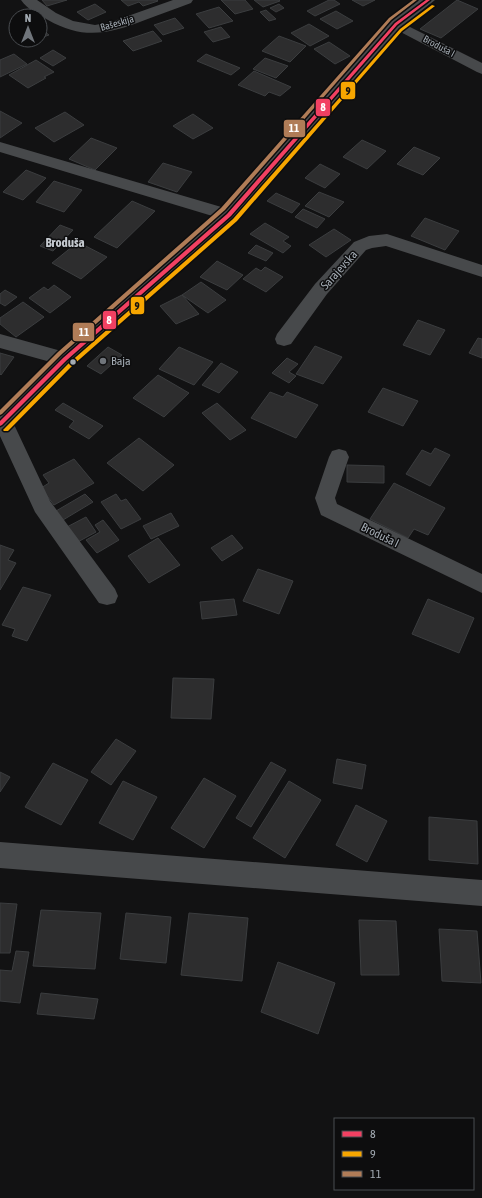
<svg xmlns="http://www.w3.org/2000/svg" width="482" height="1198" font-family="'Asap Condensed',sans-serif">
	<rect width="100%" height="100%" fill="#121213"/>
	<path fill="#2d2d2e" stroke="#3b3d3f" d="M 42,0 L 67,0 L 47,6 Z
		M 121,0 L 157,0 L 158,1 L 143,6 L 139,2 L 128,6 Z
		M 221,0 L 245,0 L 253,9 L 235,14 Z
		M 254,0 L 279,0 L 280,1 L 263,7 Z
		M 329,0 L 334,0 L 340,4 L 315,16 L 307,11 Z
		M 352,0 L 375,0 L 363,6 Z
		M 457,0 L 478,9 L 441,38 L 420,29 Z
		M 95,4 L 106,12 L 88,20 L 77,12 Z
		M 279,4 L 284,8 L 276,12 L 270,8 Z
		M 219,7 L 233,21 L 209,28 L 196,14 Z
		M 266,10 L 276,19 L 269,21 L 260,12 Z
		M 336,11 L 353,21 L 337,29 L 320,19 Z
		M 175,18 L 184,28 L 163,35 L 154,25 Z
		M 309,24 L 329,36 L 310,46 L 291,33 Z
		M 221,27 L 230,37 L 213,42 L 204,32 Z
		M 40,28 L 49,35 L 40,38 Z
		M 153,31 L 162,41 L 133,51 L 123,41 Z
		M 279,36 L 306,46 L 290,62 L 262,51 Z
		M 329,42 L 350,56 L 335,64 L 314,49 Z
		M 53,50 L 66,58 L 53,66 L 40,58 Z
		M 14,54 L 27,64 L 0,77 L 0,60 Z
		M 206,54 L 240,68 L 231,75 L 197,61 Z
		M 265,58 L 288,66 L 276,78 L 253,69 Z
		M 36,60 L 54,72 L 44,77 L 46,78 L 28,88 L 9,75 Z
		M 254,71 L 291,87 L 280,96 L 269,92 L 265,96 L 238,85 Z
		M 0,111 L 22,123 L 0,138 Z
		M 65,112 L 84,125 L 54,142 L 35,128 Z
		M 193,114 L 213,128 L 193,139 L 173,126 Z
		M 91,138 L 117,148 L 95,170 L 69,159 Z
		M 362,140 L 386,151 L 367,169 L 343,157 Z
		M 414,147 L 440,158 L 423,175 L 397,164 Z
		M 163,163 L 192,172 L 177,192 L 148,182 Z
		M 320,164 L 340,174 L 325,188 L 305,178 Z
		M 26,170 L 46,178 L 23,200 L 3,192 Z
		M 54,181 L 82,190 L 64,212 L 36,202 Z
		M 319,192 L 344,202 L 329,217 L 305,206 Z
		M 276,193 L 300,204 L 292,213 L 267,201 Z
		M 132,201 L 155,211 L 117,248 L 94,237 Z
		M 303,209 L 325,219 L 317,228 L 295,217 Z
		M 425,218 L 459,231 L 445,250 L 411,236 Z
		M 265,223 L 289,237 L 283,241 L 291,246 L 283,253 L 250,234 Z
		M 60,225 L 73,230 L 53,251 L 40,246 Z
		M 334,229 L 351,240 L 326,257 L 309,245 Z
		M 78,242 L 107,257 L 81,279 L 52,263 Z
		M 256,245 L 273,253 L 266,261 L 248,253 Z
		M 217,261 L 243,275 L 227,290 L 200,277 Z
		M 265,267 L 283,277 L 266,292 L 243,279 L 256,268 L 261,271 Z
		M 201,282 L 226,300 L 208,313 L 182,295 Z
		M 54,285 L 71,297 L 50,313 L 29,298 L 44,287 L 48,290 Z
		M 5,290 L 17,297 L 5,306 L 0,303 L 0,294 Z
		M 182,295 L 199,314 L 176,324 L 160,306 Z
		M 23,302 L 44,317 L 16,337 L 0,324 L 0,318 Z
		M 418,320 L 445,330 L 430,355 L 403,345 Z
		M 478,338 L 482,339 L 482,358 L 469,353 Z
		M 315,346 L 342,357 L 323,384 L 296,374 Z
		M 108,347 L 122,355 L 101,374 L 87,366 Z
		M 179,347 L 213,362 L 194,385 L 159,369 Z
		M 0,353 L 14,357 L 1,375 L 0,374 Z
		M 287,358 L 298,364 L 289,372 L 296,376 L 289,383 L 272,373 Z
		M 221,363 L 238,372 L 219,393 L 202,385 Z
		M 158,375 L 189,393 L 164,417 L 133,398 Z
		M 383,388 L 418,401 L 403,426 L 368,412 Z
		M 270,392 L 283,397 L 287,392 L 318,405 L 296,438 L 251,418 Z
		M 63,403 L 103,426 L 89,439 L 69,427 L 74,421 L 55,410 Z
		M 217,403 L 246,430 L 230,440 L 202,413 Z
		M 139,438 L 174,465 L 143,491 L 107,463 Z
		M 435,448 L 450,455 L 430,486 L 406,474 L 422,450 L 431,454 Z
		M 74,459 L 94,483 L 54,505 L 41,488 L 49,483 L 43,475 Z
		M 347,465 L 384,466 L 384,483 L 347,482 Z
		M 394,483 L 445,508 L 428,535 L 414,529 L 408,538 L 370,519 Z
		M 85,494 L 93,502 L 63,520 L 56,511 Z
		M 116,494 L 121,501 L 126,499 L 141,519 L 121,529 L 101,502 Z
		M 171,513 L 179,526 L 151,539 L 143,526 Z
		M 86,517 L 96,532 L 74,544 L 63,529 Z
		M 103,520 L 119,540 L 97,553 L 86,540 L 100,532 L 95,525 Z
		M 232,535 L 243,548 L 222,561 L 211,548 Z
		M 158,538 L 180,565 L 149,583 L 128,556 Z
		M 0,545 L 14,550 L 8,560 L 16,563 L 0,590 Z
		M 258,569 L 293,581 L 279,614 L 243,601 Z
		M 23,587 L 51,595 L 27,641 L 12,636 L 15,629 L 2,625 Z
		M 234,599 L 237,615 L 202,619 L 200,602 Z
		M 428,599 L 474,618 L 459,653 L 412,634 Z
		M 173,678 L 214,679 L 211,719 L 171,718 Z
		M 116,739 L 136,751 L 111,785 L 91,772 Z
		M 337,759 L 366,765 L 362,789 L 333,783 Z
		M 271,762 L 286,770 L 251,827 L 236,818 Z
		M 53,763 L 88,780 L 61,825 L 25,807 Z
		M 0,772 L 10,777 L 0,792 Z
		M 204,778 L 236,796 L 204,848 L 171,828 Z
		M 123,781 L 157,797 L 133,840 L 99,823 Z
		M 289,781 L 321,800 L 285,858 L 253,838 Z
		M 356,805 L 387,821 L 367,862 L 336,845 Z
		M 429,817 L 477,821 L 478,864 L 429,860 Z
		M 0,903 L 17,904 L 10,953 L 0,953 Z
		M 41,910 L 101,913 L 95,969 L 33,966 Z
		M 126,913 L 171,917 L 166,963 L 120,959 Z
		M 189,913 L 248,918 L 242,981 L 181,975 Z
		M 359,920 L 396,921 L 399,975 L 361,975 Z
		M 439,929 L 477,931 L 481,983 L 442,981 Z
		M 16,951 L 29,952 L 20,1003 L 0,1001 L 0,970 L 12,971 Z
		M 278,962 L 335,983 L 318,1034 L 261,1012 Z
		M 41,993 L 98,999 L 94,1019 L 37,1014 Z"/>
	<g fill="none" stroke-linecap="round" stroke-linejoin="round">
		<path fill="#47494b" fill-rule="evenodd" d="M 21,0 L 37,0 L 56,13 L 73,21 L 95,25 L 111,22 L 173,0 L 193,0 L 191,3 C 176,9 160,14 145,20 C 109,34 83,40 48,20 C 39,15 27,9 21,0 Z
			M 396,20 L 482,63 L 482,74 L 477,72 L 391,27 L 389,24 L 391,21 Z
			M 0,142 L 235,211 L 238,215 L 235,219 L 229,221 L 0,152 Z
			M 387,234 L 482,265 L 482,277 L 386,246 L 372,248 L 366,250 L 327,294 L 291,344 L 284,346 L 277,344 L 275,339 L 277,334 L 315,284 L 354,242 L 369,236 Z
			M 0,334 L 72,354 L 74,359 L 72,364 L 65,366 L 0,348 Z
			M 3,413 L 10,416 L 50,501 L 115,589 L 118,596 L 115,603 L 107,605 L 99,603 L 35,512 L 0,436 L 0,414 Z
			M 339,449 L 346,451 L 349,457 L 335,498 L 337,504 L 482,574 L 482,593 L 321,515 L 315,498 L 329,457 L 332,451 Z
			M 0,842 L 482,880 L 482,906 L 0,868 Z"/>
		<path fill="#494b4d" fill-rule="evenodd" d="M 419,0 L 435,0 L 401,27 L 235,219 L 72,364 L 7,429 L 0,432 L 0,412 L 58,354 L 223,211 L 391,21 Z"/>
		<g stroke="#0d0d0e" stroke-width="3">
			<path id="bus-1" d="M 426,0 L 430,0 L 397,25 L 231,216 L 67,360 L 2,425 L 0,426 L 0,421 L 63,358 L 227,214 L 395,23 Z"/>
		</g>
		<g stroke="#0d0d0e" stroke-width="3">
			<path id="bus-2" d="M 432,5 L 435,6 L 402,31 L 237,221 L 72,366 L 8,431 L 4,431 L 3,430 L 4,429 L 68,364 L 233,219 L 400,29 Z"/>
		</g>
		<g stroke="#0d0d0e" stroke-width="3">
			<path id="bus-3" d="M 413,0 L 417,0 L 391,20 L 225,210 L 62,354 L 2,414 L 0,415 L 0,410 L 58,352 L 221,208 L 389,18 Z"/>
		</g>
		<use href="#bus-1" fill="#f24062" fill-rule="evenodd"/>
		<use href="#bus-2" fill="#f7a600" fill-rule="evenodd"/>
		<use href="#bus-3" fill="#b07c57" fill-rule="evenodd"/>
	</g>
	<circle fill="#70757b" stroke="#0d0d0e" stroke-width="1.5" cx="103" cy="361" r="4"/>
	<circle fill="#a3abb3" stroke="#0d0d0e" stroke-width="1.5" cx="73" cy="362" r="3.5"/>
	<g text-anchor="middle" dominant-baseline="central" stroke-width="3" stroke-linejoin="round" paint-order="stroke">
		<g font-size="10" fill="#a3abb3" stroke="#0d0d0e">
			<text transform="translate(117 23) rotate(-16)">Bašeskija</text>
			<text transform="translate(439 46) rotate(28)">Broduša I</text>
		</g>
		<g font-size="12" fill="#a3abb3" stroke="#0d0d0e">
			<text transform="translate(339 270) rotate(-48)">Sarajevska</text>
			<text transform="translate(380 535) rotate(26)">Broduša I</text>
		</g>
		<g font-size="12" fill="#a3abb3" stroke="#0d0d0e" text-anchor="start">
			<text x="111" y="361">Baja</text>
		</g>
		<g font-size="13" font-weight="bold" fill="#c4c9cf" stroke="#0d0d0e">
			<text x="65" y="242">Broduša</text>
		</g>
	</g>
	<g stroke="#0d0d0e" stroke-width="1.5">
		<rect x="340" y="81" width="16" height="19" rx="4" fill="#f7a600"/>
		<rect x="315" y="98" width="16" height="19" rx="4" fill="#f24062"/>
		<rect x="283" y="119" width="23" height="19" rx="4" fill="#b07c57"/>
		<rect x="130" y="296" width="15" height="19" rx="4" fill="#f7a600"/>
		<rect x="102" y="310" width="15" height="20" rx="4" fill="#f24062"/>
		<rect x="72" y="322" width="23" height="20" rx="4" fill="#b07c57"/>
	</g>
	<g font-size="11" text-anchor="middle" font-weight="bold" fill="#fff">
		<text x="323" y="111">8</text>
		<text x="294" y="132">11</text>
		<text x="109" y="324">8</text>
		<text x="84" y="336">11</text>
	</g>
	<g font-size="11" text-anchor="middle" font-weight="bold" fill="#111">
		<text x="348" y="95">9</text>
		<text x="137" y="310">9</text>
	</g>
	<rect x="334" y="1118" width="140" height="72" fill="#0d0d0e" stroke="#494c50"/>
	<rect x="342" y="1131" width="20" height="6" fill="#f24062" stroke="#494c50"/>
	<text x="370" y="1138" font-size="12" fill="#a3abb3">8</text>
	<rect x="342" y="1151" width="20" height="6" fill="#f7a600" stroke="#494c50"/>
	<text x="370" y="1158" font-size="12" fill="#a3abb3">9</text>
	<rect x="342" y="1171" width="20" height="6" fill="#b07c57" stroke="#494c50"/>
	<text x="370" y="1178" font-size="12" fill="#a3abb3">11</text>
	<g transform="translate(28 28)"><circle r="19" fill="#0d0d0e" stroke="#494c50"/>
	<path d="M0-3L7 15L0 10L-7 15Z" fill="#70757b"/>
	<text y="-6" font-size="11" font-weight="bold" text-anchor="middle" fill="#a3abb3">N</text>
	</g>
</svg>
